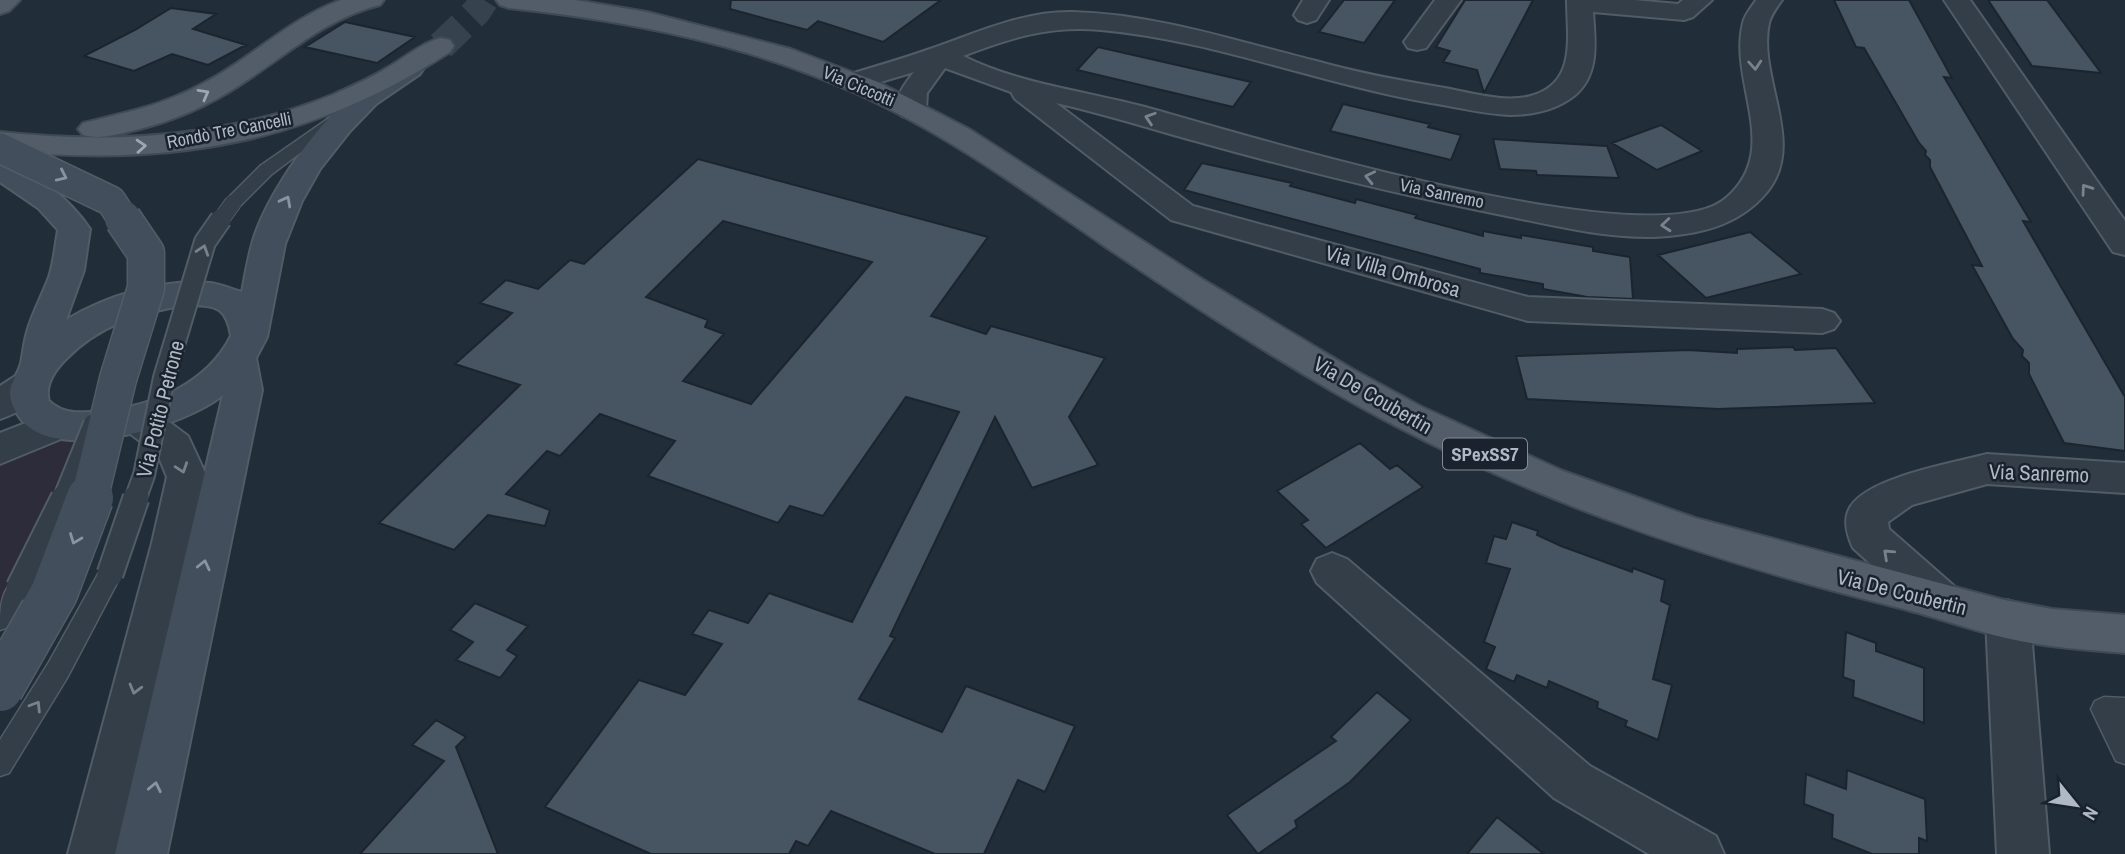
<svg xmlns="http://www.w3.org/2000/svg" width="2125" height="854" font-family="'Archivo Narrow',sans-serif">
	<rect width="100%" height="100%" fill="#212d38"/>
	<path fill="#2c2c3a" d="M 93,426 L 19,587 L 0,619 L 0,449 Z"/>
	<path fill="#475462" stroke="#1c252f" stroke-width="2" fill-rule="evenodd" d="M 731,0 L 941,0 L 883,42 L 818,21 L 807,30 L 730,9 Z
		M 1344,0 L 1395,0 L 1364,43 L 1319,32 Z
		M 1465,0 L 1533,0 L 1484,93 L 1477,70 L 1443,62 L 1450,51 L 1436,47 Z
		M 1834,0 L 1909,0 L 1952,78 L 1944,77 L 2031,222 L 2023,221 L 2125,397 L 2125,451 L 2064,443 L 2029,374 L 2029,363 L 2022,356 L 2023,350 L 2013,339 L 1972,265 L 1982,266 L 1930,167 L 1930,160 L 1925,155 L 1926,151 L 1919,143 L 1864,48 L 1856,47 Z
		M 1988,0 L 2047,0 L 2101,73 L 2032,66 Z
		M 171,8 L 216,14 L 193,29 L 246,45 L 208,65 L 172,54 L 134,71 L 84,56 L 135,30 Z
		M 345,22 L 415,37 L 377,63 L 305,47 Z
		M 1098,47 L 1199,70 L 1251,82 L 1233,107 L 1077,70 Z
		M 1343,104 L 1430,124 L 1428,127 L 1461,135 L 1451,160 L 1330,131 Z
		M 1661,125 L 1702,151 L 1657,170 L 1612,143 Z
		M 1493,139 L 1607,146 L 1619,178 L 1537,175 L 1536,171 L 1500,169 Z
		M 698,159 L 988,237 L 931,316 L 986,334 L 991,326 L 1105,358 L 1069,417 L 1098,465 L 1032,488 L 995,417 L 890,636 L 895,638 L 859,699 L 942,732 L 966,686 L 1075,726 L 1045,792 L 1018,780 L 984,854 L 935,854 L 831,811 L 808,846 L 796,841 L 789,854 L 651,854 L 545,807 L 639,680 L 685,695 L 722,644 L 692,634 L 709,610 L 748,623 L 769,593 L 852,622 L 959,412 L 906,397 L 823,516 L 790,506 L 778,523 L 648,476 L 675,441 L 600,414 L 560,456 L 547,451 L 506,494 L 550,510 L 545,526 L 488,515 L 454,550 L 379,523 L 520,385 L 455,364 L 512,313 L 480,303 L 506,280 L 538,289 L 570,260 L 584,264 ZM 723,221 L 872,262 L 751,404 L 683,381 L 724,334 L 705,327 L 708,320 L 646,297 Z
		M 1202,163 L 1292,183 L 1290,186 L 1355,203 L 1356,199 L 1417,215 L 1415,218 L 1483,236 L 1483,231 L 1521,238 L 1521,235 L 1593,247 L 1593,251 L 1630,257 L 1633,299 L 1587,297 L 1543,289 L 1543,284 L 1480,273 L 1480,269 L 1184,190 Z
		M 1750,232 L 1801,274 L 1706,298 L 1658,255 Z
		M 1793,347 L 1795,350 L 1836,348 L 1875,403 L 1718,409 L 1527,399 L 1516,356 L 1688,350 L 1737,353 L 1737,349 Z
		M 1360,443 L 1390,469 L 1397,465 L 1423,487 L 1326,548 L 1301,524 L 1308,520 L 1277,491 Z
		M 1512,522 L 1538,531 L 1537,535 L 1561,546 L 1632,572 L 1633,568 L 1665,580 L 1661,601 L 1670,605 L 1653,679 L 1672,685 L 1658,740 L 1625,726 L 1627,721 L 1597,708 L 1598,702 L 1549,681 L 1547,688 L 1517,675 L 1514,682 L 1486,669 L 1495,647 L 1484,642 L 1510,569 L 1486,563 L 1494,536 L 1506,539 Z
		M 475,603 L 528,626 L 507,650 L 517,656 L 500,678 L 456,660 L 473,642 L 450,630 Z
		M 1846,632 L 1876,643 L 1876,651 L 1924,668 L 1924,723 L 1853,697 L 1854,681 L 1843,677 Z
		M 1377,692 L 1411,720 L 1350,782 L 1295,821 L 1297,827 L 1258,854 L 1227,815 L 1336,741 L 1331,737 Z
		M 436,720 L 466,737 L 456,747 L 498,854 L 360,854 L 444,761 L 412,745 Z
		M 1847,770 L 1925,799 L 1927,841 L 1919,838 L 1919,854 L 1872,854 L 1832,838 L 1833,815 L 1804,804 L 1806,774 L 1846,789 Z
		M 1497,817 L 1544,854 L 1467,854 Z"/>
	<g fill="none" stroke-linecap="round" stroke-linejoin="round">
		<path stroke="#36424d" stroke-width="29" stroke-dasharray="29 14" stroke-linecap="butt" d="M 441,46 L 477,11 L 484,0"/>
		<g stroke="#515c66" stroke-width="3">
			<path id="service" d="M 339,111 L 347,116 L 345,119 L 272,174 L 239,207 L 227,207 L 224,203 L 227,199 L 260,166 Z
				M 110,564 L 118,567 L 122,574 L 118,581 L 67,678 L 9,773 L 0,776 L 0,740 L 49,662 L 102,567 Z
				M 19,578 L 27,581 L 31,588 L 9,627 L 0,630 C 0,611 0,586 19,578 Z
				M 2104,697 L 2125,698 L 2125,764 L 2116,761 L 2091,709 L 2095,701 Z"/>
		</g>
		<g stroke="#515c66" stroke-width="4">
			<path id="minor" d="M 1303,0 L 1329,0 L 1316,20 L 1307,23 L 1298,20 L 1294,15 Z
				M 1435,0 L 1461,0 L 1426,48 L 1417,50 L 1408,48 L 1404,42 Z
				M 1567,0 L 1634,0 L 1678,4 L 1683,0 L 1712,0 L 1693,17 L 1684,20 L 1593,12 C 1595,41 1600,75 1574,96 C 1556,110 1532,115 1510,115 C 1483,114 1457,107 1431,103 C 1320,84 1213,40 1101,30 C 1050,25 1010,38 963,56 C 1019,84 1085,91 1145,107 C 1243,134 1654,261 1726,198 C 1783,149 1728,83 1743,23 C 1745,14 1752,7 1756,0 L 1782,0 C 1777,7 1771,15 1769,23 C 1757,78 1807,143 1767,192 C 1738,227 1696,235 1653,237 C 1602,238 1552,225 1502,215 C 1400,195 1299,170 1199,142 C 1151,129 1105,114 1056,103 L 1193,206 L 1528,297 L 1822,309 L 1834,313 L 1840,321 L 1834,329 L 1822,333 L 1528,321 L 1171,220 L 1015,99 L 1011,92 L 945,68 L 927,93 L 926,110 L 922,116 L 912,119 L 902,116 C 891,100 904,85 914,72 L 854,90 L 844,88 L 840,82 L 844,76 C 873,67 902,59 930,49 C 976,33 1023,11 1072,12 C 1155,14 1236,41 1316,61 C 1358,73 1402,81 1445,88 C 1472,93 1507,104 1534,95 C 1577,81 1567,36 1567,0 Z
				M 1944,0 L 1970,0 L 2125,221 L 2125,255 L 2113,252 Z
				M 30,371 L 43,375 L 49,384 C 39,401 18,413 0,419 L 0,386 L 17,375 Z
				M 138,405 L 152,409 L 188,436 L 207,477 L 194,543 L 120,854 L 68,854 L 152,543 L 167,477 L 158,455 L 124,429 L 119,419 L 124,409 Z
				M 59,410 L 73,414 L 78,424 L 73,434 L 0,464 L 0,433 Z
				M 1987,454 L 2125,463 L 2125,493 L 1987,484 L 1912,505 L 1888,522 L 1889,529 L 1954,586 L 1961,599 L 1954,612 L 1939,617 L 1924,612 L 1853,548 C 1847,535 1842,519 1851,506 C 1870,477 1953,463 1987,454 Z
				M 1332,553 L 1347,559 L 1590,766 L 1716,836 L 1724,854 L 1649,854 L 1554,798 L 1317,583 L 1311,571 L 1317,559 Z
				M 2008,600 L 2024,606 L 2030,619 L 2049,854 L 1997,854 L 1986,619 L 1992,606 Z"/>
		</g>
		<g stroke="#515c66" stroke-width="4">
			<path id="secondary" d="M 410,60 L 420,62 L 424,68 L 420,74 L 376,104 L 350,131 L 320,169 L 302,201 L 285,244 L 267,337 L 256,358 L 262,390 L 167,854 L 115,854 L 223,395 C 186,426 54,466 20,418 C 15,411 10,402 10,393 C 10,383 18,374 21,363 C 23,353 24,342 27,332 C 32,313 42,296 49,277 C 54,262 55,246 58,230 L 38,208 L 0,182 L 0,159 C 32,167 72,202 90,229 L 84,270 L 66,320 C 105,296 163,278 210,283 C 220,284 231,289 242,292 C 246,271 249,249 257,229 C 278,174 351,74 410,60 ZM 187,305 C 215,306 226,305 231,336 C 207,384 152,407 100,411 C 83,413 63,415 49,401 C 44,385 55,370 66,359 C 99,325 141,312 187,305 Z"/>
		</g>
		<g stroke="#404a55" stroke-width="4">
			<path id="primary" d="M 0,0 L 20,0 L 9,11 L 0,14 Z
				M 341,0 L 384,0 L 380,5 C 324,19 287,55 240,85 C 208,106 173,121 136,130 C 118,134 100,140 83,135 L 78,129 L 83,123 C 135,110 170,104 218,75 C 260,50 294,17 341,0 Z
				M 496,0 L 575,0 L 647,12 L 791,49 L 878,82 L 969,129 L 1202,279 L 1354,370 L 1422,407 L 1563,471 L 1695,518 L 2000,599 L 2052,609 L 2125,615 L 2125,653 C 2090,650 2054,648 2020,641 C 1979,633 1940,618 1900,608 C 1701,559 1510,494 1332,391 C 1253,345 1176,295 1100,243 C 1023,190 946,134 860,95 C 748,44 630,21 509,8 L 500,5 Z
				M 441,38 L 450,40 L 454,46 L 450,52 C 307,144 168,168 0,150 L 0,132 C 113,144 226,138 332,95 C 350,87 369,79 385,69 C 403,59 421,43 441,38 Z"/>
		</g>
		<use href="#service" fill="#343e48" fill-rule="evenodd"/>
		<use href="#minor" fill="#343e48" fill-rule="evenodd"/>
		<use href="#secondary" fill="#424e5b" fill-rule="evenodd"/>
		<use href="#primary" fill="#525d69" fill-rule="evenodd"/>
		<g stroke="#515c66" stroke-width="18" stroke-linecap="butt">
			<path id="service-bridge-far2" d="M 220,221 L 233,203"/>
		</g>
		<g stroke="#515c66" stroke-width="24" stroke-linecap="butt">
			<path id="service-bridge-far1" d="M 63,500 L 94,424
				M 135,500 L 144,475 L 164,378 L 205,242 L 221,219"/>
		</g>
		<g stroke="#515c66" stroke-width="29" stroke-linecap="butt">
			<path id="service-bridge" d="M 110,574 L 136,498
				M 19,588 L 64,498"/>
		</g>
		<g stroke="#515c66" stroke-width="32" stroke-linecap="butt">
			<path id="secondary-bridge-far2" d="M 0,148 L 111,201 L 124,221"/>
		</g>
		<g stroke="#515c66" stroke-width="39" stroke-linecap="butt">
			<path id="secondary-bridge-far1" d="M 89,500 L 118,379 L 146,288 L 146,253 L 123,219"/>
		</g>
		<g stroke="#515c66" stroke-width="49" stroke-linecap="butt">
			<path id="secondary-bridge" d="M 0,688 L 54,593 L 90,498"/>
		</g>
		<use href="#service-bridge-far2" stroke="#343e48" stroke-width="16"/>
		<use href="#service-bridge-far1" stroke="#343e48" stroke-width="20"/>
		<use href="#service-bridge" stroke="#343e48" stroke-width="25"/>
		<use href="#secondary-bridge-far2" stroke="#424e5b" stroke-width="29"/>
		<use href="#secondary-bridge-far1" stroke="#424e5b" stroke-width="36"/>
		<use href="#secondary-bridge" stroke="#424e5b" stroke-width="46"/>
	</g>
	<defs><path id="oneway-chevron" d="M-2-3.5L2.5 0L-2 3.5" fill="none" stroke-width="1.6" stroke-linecap="round" stroke-linejoin="round" transform="scale(1.75)"/></defs>
	<g stroke="#77828d">
		<use href="#oneway-chevron" transform="translate(1755 65) rotate(86)"/>
		<use href="#oneway-chevron" transform="translate(1150 118) rotate(-162)"/>
		<use href="#oneway-chevron" transform="translate(1370 177) rotate(-167)"/>
		<use href="#oneway-chevron" transform="translate(2086 189) rotate(-125)"/>
		<use href="#oneway-chevron" transform="translate(1666 225) rotate(175)"/>
		<use href="#oneway-chevron" transform="translate(203 250) rotate(-72)"/>
		<use href="#oneway-chevron" transform="translate(182 468) rotate(71)"/>
		<use href="#oneway-chevron" transform="translate(1888 554) rotate(-137)"/>
		<use href="#oneway-chevron" transform="translate(135 689) rotate(105)"/>
		<use href="#oneway-chevron" transform="translate(36 706) rotate(-58)"/>
	</g>
	<g stroke="#9ca7b3">
		<use href="#oneway-chevron" transform="translate(204 94) rotate(-29)"/>
		<use href="#oneway-chevron" transform="translate(141 146) rotate(-4)"/>
	</g>
	<g stroke="#8894a0">
		<use href="#oneway-chevron" transform="translate(62 176) rotate(25)"/>
		<use href="#oneway-chevron" transform="translate(286 201) rotate(-62)"/>
		<use href="#oneway-chevron" transform="translate(75 539) rotate(111)"/>
		<use href="#oneway-chevron" transform="translate(204 565) rotate(-77)"/>
		<use href="#oneway-chevron" transform="translate(155 787) rotate(-78)"/>
	</g>
	<g text-anchor="middle" dominant-baseline="central" stroke-width="5" stroke-linejoin="round" paint-order="stroke">
		<g font-size="18" fill="#aeb9c5" stroke="#1a232d">
			<text transform="translate(859 86) rotate(23)">Via Ciccotti</text>
			<text transform="translate(229 130) rotate(-11)">Rondò Tre Cancelli</text>
			<text transform="translate(1442 193) rotate(12)">Via Sanremo</text>
		</g>
		<rect fill="#1a232d" stroke="#828c97" stroke-width="2" x="1443" y="438.5" width="84" height="31" rx="5"/>
		<g font-size="19" font-weight="bold" fill="#aeb9c5">
			<text x="1485" y="454">SPexSS7</text>
		</g>
		<g font-size="21" fill="#aeb9c5" stroke="#1a232d">
			<text transform="translate(1393 271) rotate(16)">Via Villa Ombrosa</text>
			<text transform="translate(1373 395) rotate(30)">Via De Coubertin</text>
			<text transform="translate(160 409) rotate(-76)">Via Potito Petrone</text>
			<text transform="translate(2039 473) rotate(2)">Via Sanremo</text>
			<text transform="translate(1902 592) rotate(14)">Via De Coubertin</text>
		</g>
	</g>
	<g transform="translate(2076 805) rotate(120)" stroke="#1a232d" stroke-width="5" paint-order="stroke">
	<path d="M0-5L12 26L0 18L-12 26Z" fill="#aeb9c5"/>
	<text y="-10" font-size="19" font-weight="bold" text-anchor="middle" fill="#aeb9c5">N</text>
	</g>
</svg>
